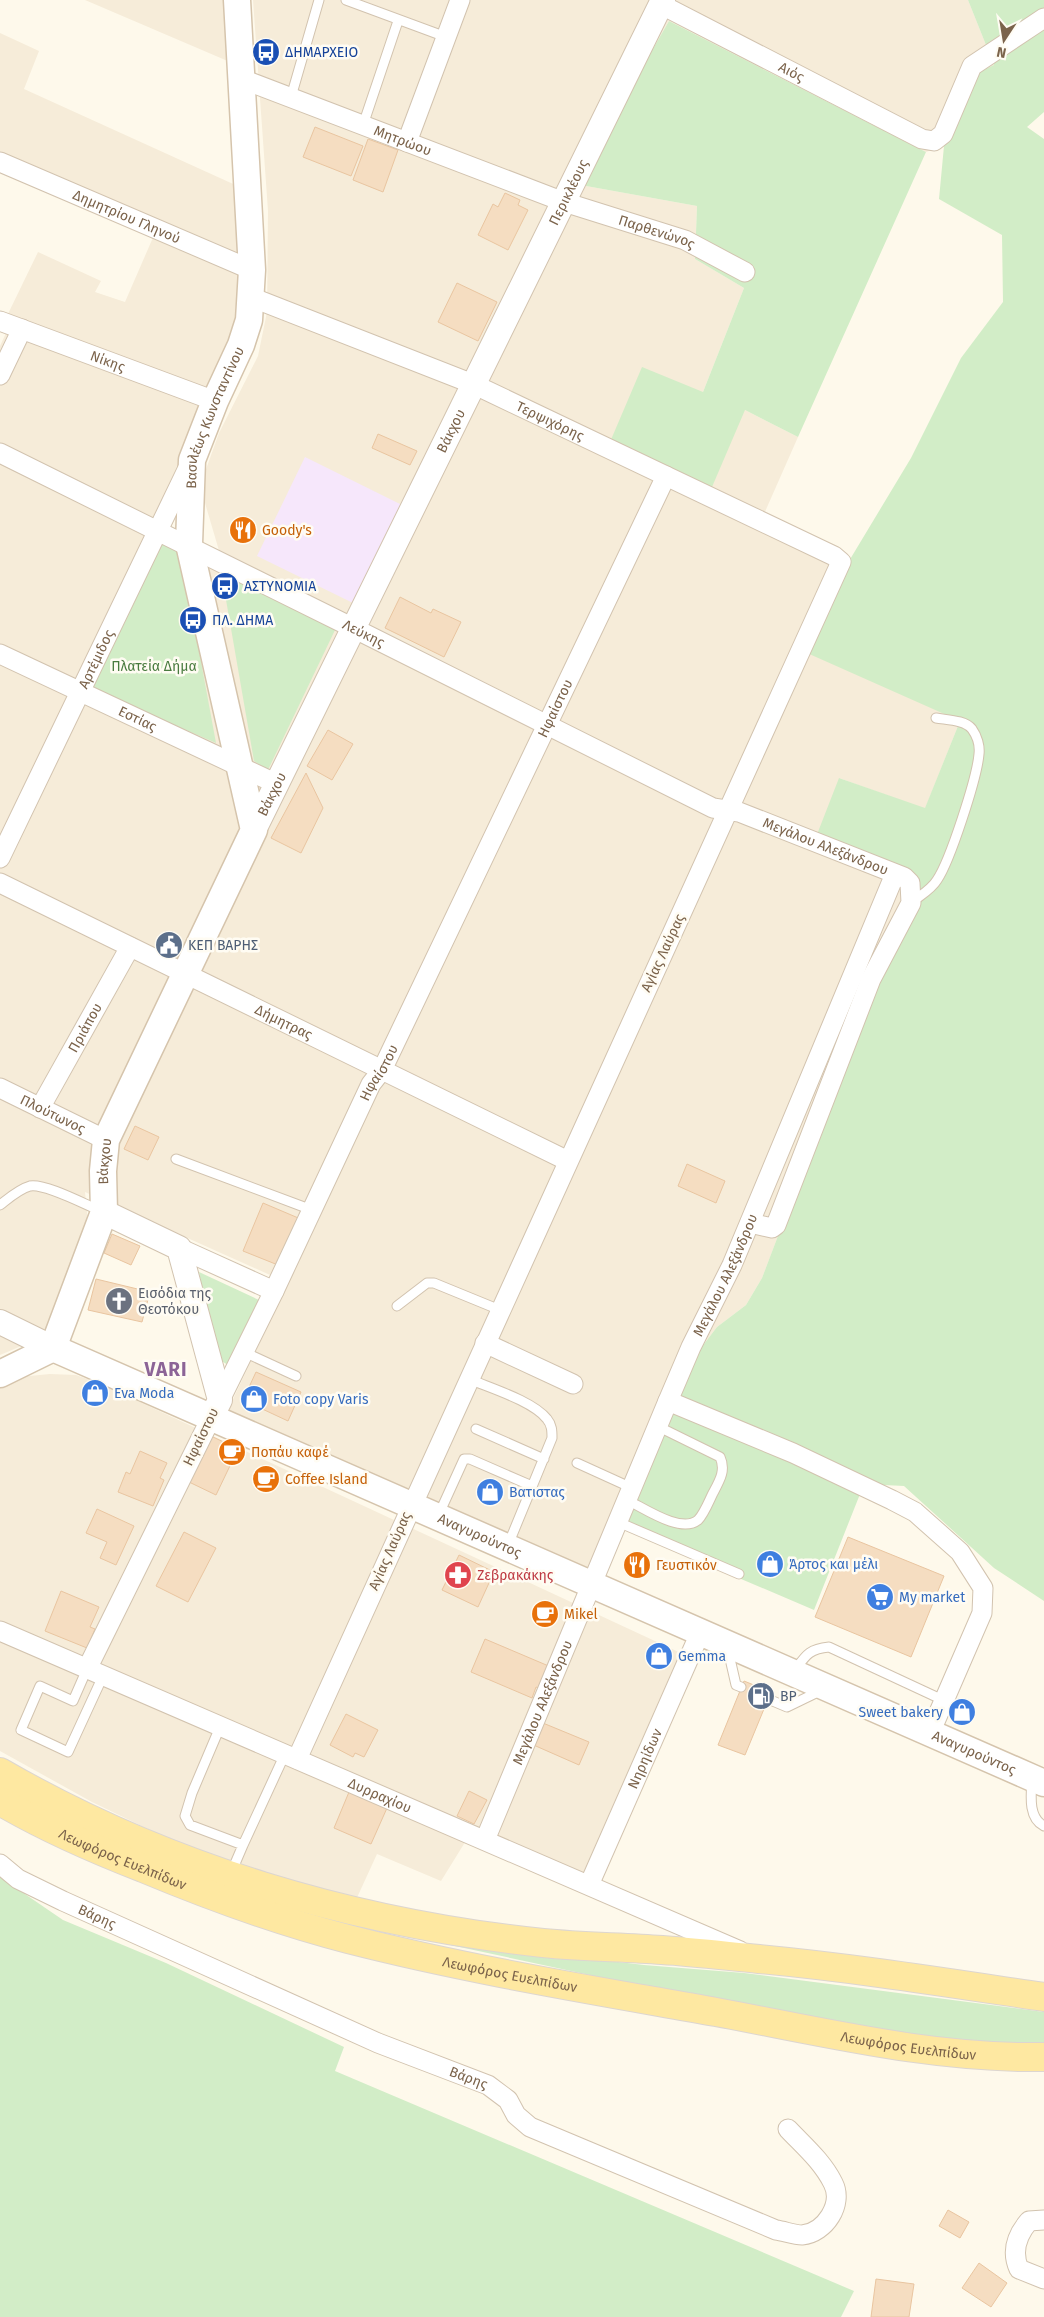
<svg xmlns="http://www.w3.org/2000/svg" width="1044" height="2317" font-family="'Fira Sans',sans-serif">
	<rect width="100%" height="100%" fill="#fef9eb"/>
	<path fill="#f6ecd9" d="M 85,0 L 225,0 L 230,62 Z
		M 253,0 L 968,0 L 994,65 L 962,101 L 944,146 L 926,152 L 669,21 L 575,184 L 697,206 L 695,259 L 744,288 L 703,392 L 610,442 L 745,410 L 798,437 L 764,514 L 849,561 L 960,721 L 925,809 L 839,778 L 914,879 L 762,1278 L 746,1305 L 717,1327 L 694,1357 L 603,1581 L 226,1414 L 288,1283 L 85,1192 L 89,1233 L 45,1336 L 0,1355 L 0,346 L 6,333 L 208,406 L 158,525 L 220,554 L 200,486 L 219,433 L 258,356 L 267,312 L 268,211 Z
		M 0,33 L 39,51 L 24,89 L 242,188 L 245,318 L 212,395 L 6,318 L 38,252 L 101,281 L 95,292 L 125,302 L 158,226 L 0,157 Z
		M 50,1374 L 76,1375 L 101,1384 L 685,1655 L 587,1880 L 472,1831 L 441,1881 L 377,1854 L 355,1902 L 179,1844 L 92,1802 L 0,1751 L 0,1385 L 19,1377 Z"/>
	<path fill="#f6e7fb" d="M 305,457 L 402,505 L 353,603 L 257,556 Z"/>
	<path fill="#d2edc7" d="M 968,0 L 1044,0 L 1044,112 L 1027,127 L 1044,139 L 1044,1601 L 994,1568 L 904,1486 L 864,1484 L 814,1610 L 624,1529 L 694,1357 L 717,1327 L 746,1305 L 762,1278 L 878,973 L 919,897 L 816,837 L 839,778 L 925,808 L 960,721 L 807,653 L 849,561 L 911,458 L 961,358 L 1003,302 L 1002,235 L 939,199 L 944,146 L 971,76 L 994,65 Z
		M 669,21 L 926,152 L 798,437 L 745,410 L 712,487 L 610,442 L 642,367 L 703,392 L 744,288 L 695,259 L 697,206 L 575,184 Z
		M 162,544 L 181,553 L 216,743 L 91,689 Z
		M 221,571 L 336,628 L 268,770 L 254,761 Z
		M 199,1272 L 259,1300 L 228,1365 L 215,1357 Z
		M 0,1877 L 63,1920 L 166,1963 L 344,2047 L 335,2071 L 854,2291 L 841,2317 L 0,2317 Z
		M 422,1939 L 644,1965 L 744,1973 L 1044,2012 L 1044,2050 L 833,2027 Z"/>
	<path fill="#f5ddc1" stroke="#e9c5a0" d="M 315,127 L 363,146 L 351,176 L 303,157 Z
		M 368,139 L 398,150 L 383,192 L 353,180 Z
		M 505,193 L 520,200 L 518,205 L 528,210 L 508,250 L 478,235 L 493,204 L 498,207 Z
		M 457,283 L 497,302 L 478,341 L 438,322 Z
		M 378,434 L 417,451 L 410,465 L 372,448 Z
		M 400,597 L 431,613 L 433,609 L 461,622 L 444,657 L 385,628 Z
		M 328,730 L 353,744 L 332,780 L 307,766 Z
		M 306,773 L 323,808 L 301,853 L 271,838 Z
		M 135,1126 L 159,1137 L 148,1160 L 124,1149 Z
		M 687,1164 L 725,1181 L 716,1203 L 678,1186 Z
		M 263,1203 L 303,1220 L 283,1267 L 243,1251 Z
		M 112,1234 L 140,1246 L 131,1265 L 104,1253 Z
		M 96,1279 L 150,1292 L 142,1322 L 88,1310 Z
		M 256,1372 L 301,1392 L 288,1421 L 243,1400 Z
		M 211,1436 L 238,1449 L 216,1495 L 189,1482 Z
		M 140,1451 L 167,1463 L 160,1478 L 164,1480 L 153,1506 L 118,1492 L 126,1472 L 130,1474 Z
		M 97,1509 L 134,1526 L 116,1565 L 100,1558 L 107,1542 L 86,1533 Z
		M 184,1532 L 216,1548 L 188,1602 L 156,1586 Z
		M 848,1537 L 944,1576 L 911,1657 L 815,1617 Z
		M 459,1555 L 494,1572 L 478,1607 L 442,1590 Z
		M 61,1591 L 99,1607 L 90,1627 L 95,1629 L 87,1648 L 45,1631 Z
		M 485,1639 L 551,1667 L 542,1689 L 536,1687 L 532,1698 L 471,1672 Z
		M 744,1681 L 771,1692 L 745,1755 L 718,1745 Z
		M 346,1714 L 378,1730 L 364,1757 L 355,1753 L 353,1757 L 330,1745 Z
		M 538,1721 L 589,1742 L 579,1765 L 529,1743 Z
		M 469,1791 L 487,1800 L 474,1824 L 457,1816 Z
		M 349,1792 L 387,1808 L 371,1844 L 334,1828 Z
		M 948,2210 L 969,2222 L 960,2238 L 939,2226 Z
		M 979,2263 L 1007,2283 L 991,2307 L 962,2288 Z
		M 876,2279 L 914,2284 L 909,2317 L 871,2317 Z"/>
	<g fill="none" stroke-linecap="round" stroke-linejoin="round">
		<g stroke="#d2c3af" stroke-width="11">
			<path id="service" d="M 346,0 L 446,37
				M 291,97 L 319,0
				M 363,125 L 398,21
				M 911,903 C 919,896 931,890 937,880 C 950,861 977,778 979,754 C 980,746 977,736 972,729 C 965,720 947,720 936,718
				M 176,1159 L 312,1210
				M 0,1205 C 9,1198 19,1189 30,1186 C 45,1183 86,1205 101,1211
				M 397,1306 L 427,1283 L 434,1283 L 500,1310
				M 244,1352 L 296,1376
				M 469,1379 C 490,1388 533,1401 547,1419 C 552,1425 552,1431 552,1438 L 508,1545
				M 476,1429 L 544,1459
				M 577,1463 L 632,1488
				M 627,1500 C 644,1508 681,1534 698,1520 C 704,1514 709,1501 713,1493 C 720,1480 726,1470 720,1457 L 657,1426
				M 439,1514 L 464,1459 L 470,1459 L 532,1486
				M 618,1522 L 739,1574
				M 728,1650 L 736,1685 L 741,1687
				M 87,1669 L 73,1701 L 40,1686 L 21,1730 L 68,1752 L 103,1676
				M 795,1670 C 806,1655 809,1649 829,1647 L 943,1700
				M 768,1699 L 787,1707 L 822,1690
				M 220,1727 L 192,1793 L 185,1816 L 190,1825 L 243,1845 L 285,1754
				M 1032,1780 C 1031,1795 1028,1818 1044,1826
				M 231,1873 L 243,1845"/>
		</g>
		<g stroke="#d2c3af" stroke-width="21">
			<g id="minor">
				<path id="s1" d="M 660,4 L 922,139 L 934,141 L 943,134 L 972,66 L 1044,18"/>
				<path id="s2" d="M 242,79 L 564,202 L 685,240 L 745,272"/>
				<path d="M 407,142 L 460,0"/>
				<path id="s3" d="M 0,162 L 252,270"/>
				<path id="s4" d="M 251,297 L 473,384 L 834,556 L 841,562 L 297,1759"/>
				<path id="s5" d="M 0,321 L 215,401"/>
				<path d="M 0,375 L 22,329"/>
				<path id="s6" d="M 0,453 C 238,570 476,689 713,808 L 739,812 L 904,877 L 910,883 L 911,903 L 871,979 L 776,1225 L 772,1228 L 750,1223"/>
				<path id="s7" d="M 0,654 L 277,784"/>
				<path id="s8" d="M 0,858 L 188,468"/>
				<path id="s9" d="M 0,883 L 568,1161"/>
				<path id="s10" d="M 0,1088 L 106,1140"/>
				<path id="s11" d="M 40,1108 L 130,947"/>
				<path d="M 179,1248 L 274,1291"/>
				<path d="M 485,1343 L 573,1384"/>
				<path id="s12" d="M 220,1400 L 274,1291 L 371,1084 L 382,1070 L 666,476"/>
				<path d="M 668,1401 L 793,1453 L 892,1500 L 915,1512 L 960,1552 L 983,1588 L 982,1613 L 930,1733"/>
				<path id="s13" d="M 0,1631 L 740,1951"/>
				<path d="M 87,1669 L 211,1418"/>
				<path id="s14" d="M 485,1840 L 668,1401 L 691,1347 L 732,1265 L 895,874"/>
				<path id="s15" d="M 0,1864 L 18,1879 L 63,1901 L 378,2043 L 488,2085 L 508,2100 L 516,2115 L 530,2127 L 776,2230 C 784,2231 794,2235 802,2235 C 825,2233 844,2204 833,2183 C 822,2161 804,2146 788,2129"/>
				<path id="s16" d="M 589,1885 L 700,1633"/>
				<path d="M 1044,2220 L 1029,2221 C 1017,2235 1011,2251 1019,2269 L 1044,2279"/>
			</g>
		</g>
		<g stroke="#d2c3af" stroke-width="26">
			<g id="tertiary">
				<path id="s17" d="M 254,830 L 663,0"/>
				<path d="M 104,1212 L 179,1248 L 220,1400 L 211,1418"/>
				<path d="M 0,1322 L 53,1348"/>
			</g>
		</g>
		<g stroke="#d5c4ac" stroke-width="29">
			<g id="secondary">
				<path id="s18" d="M 53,1348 L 104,1212 L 103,1171 L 106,1140 L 254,830 L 189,544 L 192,460 L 215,401 L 241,345 L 249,320 L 252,270 L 237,0"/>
				<path id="s19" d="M 53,1348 L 1044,1783"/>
				<path d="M 0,1374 L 53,1348"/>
			</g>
		</g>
		<g stroke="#ddd6d0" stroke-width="30">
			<g id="primary">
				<path d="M 0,1772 C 166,1868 353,1923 543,1943 C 583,1947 623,1947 662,1950 C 695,1952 727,1956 759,1959 C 855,1968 949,1983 1044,1997"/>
				<path id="s20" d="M 0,1801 C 46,1828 94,1849 143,1868 C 210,1896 278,1921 348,1939 C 469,1970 593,1990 716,2012 C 824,2032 933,2059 1044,2057"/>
			</g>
		</g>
		<use href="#service" stroke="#fff" stroke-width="9"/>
		<use href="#minor" stroke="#fff" stroke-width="19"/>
		<use href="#tertiary" stroke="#fff" stroke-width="24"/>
		<use href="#secondary" stroke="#fff" stroke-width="26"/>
		<use href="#primary" stroke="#fee8a1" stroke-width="28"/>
	</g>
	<defs>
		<g id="bus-disc" transform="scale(1.4375)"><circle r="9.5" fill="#1a4fb4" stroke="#fffcf3"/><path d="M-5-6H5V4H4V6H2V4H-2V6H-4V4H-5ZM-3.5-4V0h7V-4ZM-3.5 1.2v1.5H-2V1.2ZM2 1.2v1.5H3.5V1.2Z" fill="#fff"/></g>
		<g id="restaurant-disc" transform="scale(1.4375)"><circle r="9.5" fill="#e8710a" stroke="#fffcf3"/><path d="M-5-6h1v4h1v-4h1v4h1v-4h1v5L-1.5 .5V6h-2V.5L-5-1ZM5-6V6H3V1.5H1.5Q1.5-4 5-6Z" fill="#fff"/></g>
		<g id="civic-disc" transform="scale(1.4375)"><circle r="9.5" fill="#5c6f8a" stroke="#fffcf3"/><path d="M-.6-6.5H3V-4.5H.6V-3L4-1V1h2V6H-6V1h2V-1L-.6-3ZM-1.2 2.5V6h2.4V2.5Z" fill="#fff"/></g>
		<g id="church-disc" transform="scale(1.4375)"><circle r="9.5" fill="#6b7280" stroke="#fffcf3"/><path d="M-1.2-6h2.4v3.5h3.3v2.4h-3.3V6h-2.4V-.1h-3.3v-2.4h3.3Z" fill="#fff"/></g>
		<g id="shop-disc" transform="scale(1.4375)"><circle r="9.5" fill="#3f7fe0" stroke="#fffcf3"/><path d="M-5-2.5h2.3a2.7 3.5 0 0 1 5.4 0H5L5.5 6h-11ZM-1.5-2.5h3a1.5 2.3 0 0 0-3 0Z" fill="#fff"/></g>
		<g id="cafe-disc" transform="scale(1.4375)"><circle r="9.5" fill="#e8710a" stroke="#fffcf3"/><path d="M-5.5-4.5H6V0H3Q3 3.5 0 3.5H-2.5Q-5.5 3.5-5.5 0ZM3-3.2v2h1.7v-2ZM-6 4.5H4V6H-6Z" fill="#fff"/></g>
		<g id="pharmacy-disc" transform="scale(1.4375)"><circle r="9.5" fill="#e0444e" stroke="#fffcf3"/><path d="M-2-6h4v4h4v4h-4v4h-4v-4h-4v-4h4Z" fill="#fff"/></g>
		<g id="supermarket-disc" transform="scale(1.4375)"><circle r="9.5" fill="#3f7fe0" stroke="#fffcf3"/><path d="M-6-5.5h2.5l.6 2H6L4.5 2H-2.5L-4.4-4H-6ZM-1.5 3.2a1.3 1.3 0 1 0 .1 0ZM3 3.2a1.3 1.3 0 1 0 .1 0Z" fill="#fff"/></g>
		<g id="fuel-disc" transform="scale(1.4375)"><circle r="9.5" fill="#5c6f8a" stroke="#fffcf3"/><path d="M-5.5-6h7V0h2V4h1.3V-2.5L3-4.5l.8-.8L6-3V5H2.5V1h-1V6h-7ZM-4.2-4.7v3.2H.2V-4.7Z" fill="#fff"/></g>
	</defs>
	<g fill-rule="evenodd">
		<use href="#bus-disc" x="266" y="52"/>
		<use href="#restaurant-disc" x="243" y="530"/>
		<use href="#bus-disc" x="225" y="586"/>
		<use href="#bus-disc" x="193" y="620"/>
		<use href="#civic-disc" x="169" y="945"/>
		<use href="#church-disc" x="119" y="1301"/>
		<use href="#shop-disc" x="95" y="1393"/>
		<use href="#shop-disc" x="254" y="1399"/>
		<use href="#cafe-disc" x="232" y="1452"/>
		<use href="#cafe-disc" x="266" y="1479"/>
		<use href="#shop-disc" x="490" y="1492"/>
		<use href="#shop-disc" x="770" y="1564"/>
		<use href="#restaurant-disc" x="637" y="1565"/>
		<use href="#pharmacy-disc" x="458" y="1575"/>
		<use href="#supermarket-disc" x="880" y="1597"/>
		<use href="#cafe-disc" x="545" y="1614"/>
		<use href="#shop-disc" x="659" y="1656"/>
		<use href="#fuel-disc" x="761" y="1696"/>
		<use href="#shop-disc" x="962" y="1712"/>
	</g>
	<g text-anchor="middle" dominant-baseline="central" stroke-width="5" stroke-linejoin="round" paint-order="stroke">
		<g font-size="14" fill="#164399" stroke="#fffcf3" text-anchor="start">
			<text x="285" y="52">ΔΗΜΑΡΧΕΙΟ</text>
			<text x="244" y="586">ΑΣΤΥΝΟΜΙΑ</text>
			<text x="212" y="620">ΠΛ. ΔΗΜΑ</text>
		</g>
		<g font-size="14" fill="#7b634b" stroke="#fffcf3">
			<text stroke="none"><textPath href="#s1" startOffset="148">Αιός</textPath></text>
			<text stroke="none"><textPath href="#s2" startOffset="172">Μητρώου</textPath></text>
			<text stroke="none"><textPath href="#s17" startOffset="711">Περικλέους</textPath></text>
			<text stroke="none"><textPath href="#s3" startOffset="138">Δημητρίου Γληνού</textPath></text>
			<text stroke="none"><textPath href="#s2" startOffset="442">Παρθενώνος</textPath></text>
			<text stroke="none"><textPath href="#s5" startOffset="115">Νίκης</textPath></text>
			<text stroke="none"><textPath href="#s18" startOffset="985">Βασιλέως Κωνσταντίνου</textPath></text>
			<text stroke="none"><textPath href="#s4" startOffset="324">Τερψιχόρης</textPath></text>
			<text stroke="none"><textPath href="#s17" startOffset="445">Βάκχου</textPath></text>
			<text stroke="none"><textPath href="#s6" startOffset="406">Λεύκης</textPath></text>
			<text stroke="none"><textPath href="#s8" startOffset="221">Αρτέμιδος</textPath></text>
			<text stroke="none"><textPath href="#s12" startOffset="769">Ηφαίστου</textPath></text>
			<text stroke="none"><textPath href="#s7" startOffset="152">Εστίας</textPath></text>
			<text stroke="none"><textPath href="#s17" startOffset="40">Βάκχου</textPath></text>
			<text stroke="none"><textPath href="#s6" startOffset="916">Μεγάλου Αλεξάνδρου</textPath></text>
			<text transform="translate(663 953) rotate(-65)">Αγίας Λαύρας</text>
			<text stroke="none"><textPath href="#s9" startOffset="316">Δήμητρας</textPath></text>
			<text stroke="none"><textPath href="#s11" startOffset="92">Πριάπου</textPath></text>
			<text stroke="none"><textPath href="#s12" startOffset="364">Ηφαίστου</textPath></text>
			<text stroke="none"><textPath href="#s10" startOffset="59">Πλούτωνος</textPath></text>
			<text stroke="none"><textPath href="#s18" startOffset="196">Βάκχου</textPath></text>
			<text stroke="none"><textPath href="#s14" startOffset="614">Μεγάλου Αλεξάνδρου</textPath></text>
			<text transform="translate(201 1437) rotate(-64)">Ηφαίστου</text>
			<text stroke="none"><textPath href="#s19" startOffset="466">Αναγυρούντος</textPath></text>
			<text transform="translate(390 1551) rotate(-66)">Αγίας Λαύρας</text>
			<text stroke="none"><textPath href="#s14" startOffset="149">Μεγάλου Αλεξάνδρου</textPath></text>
			<text stroke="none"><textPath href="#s19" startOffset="1006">Αναγυρούντος</textPath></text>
			<text stroke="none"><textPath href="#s16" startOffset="138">Νηρηίδων</textPath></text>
			<text stroke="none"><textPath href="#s13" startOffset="414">Δυρραχίου</textPath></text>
			<text stroke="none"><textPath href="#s20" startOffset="136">Λεωφόρος Ευελπίδων</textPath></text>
			<text stroke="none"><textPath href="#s15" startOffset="111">Βάρης</textPath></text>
			<text stroke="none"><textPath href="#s20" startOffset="541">Λεωφόρος Ευελπίδων</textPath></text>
			<text stroke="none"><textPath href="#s20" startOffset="946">Λεωφόρος Ευελπίδων</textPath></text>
			<text stroke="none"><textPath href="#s15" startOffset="516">Βάρης</textPath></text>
		</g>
		<g font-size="14" fill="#c56008" stroke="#fffcf3" text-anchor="start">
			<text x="262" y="530">Goody's</text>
			<text x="251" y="1452">Ποπάυ καφέ</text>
			<text x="285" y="1479">Coffee Island</text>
			<text x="656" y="1565">Γευστικόν</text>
			<text x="564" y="1614">Mikel</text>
		</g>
		<g font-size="14" fill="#497b3f" stroke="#fffcf3">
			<text x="154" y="666">Πλατεία Δήμα</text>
		</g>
		<g font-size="14" fill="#4e5e75" stroke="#fffcf3" text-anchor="start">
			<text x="188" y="945">ΚΕΠ ΒΑΡΗΣ</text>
			<text x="780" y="1696">BP</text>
		</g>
		<g font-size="14" fill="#5b616d" stroke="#fffcf3" text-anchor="start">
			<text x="138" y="1293">Εισόδια της<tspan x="138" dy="16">Θεοτόκου</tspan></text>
		</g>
		<g font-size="14" fill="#366cbe" stroke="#fffcf3" text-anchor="start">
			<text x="114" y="1393">Eva Moda</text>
			<text x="273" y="1399">Foto copy Varis</text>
			<text x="509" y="1492">Βατιστας</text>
			<text x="789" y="1564">Άρτος και μέλι</text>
			<text x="899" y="1597">My market</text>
			<text x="678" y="1656">Gemma</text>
			<text x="943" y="1712" text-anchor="end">Sweet bakery</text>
		</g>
		<g font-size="14" fill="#be3a42" stroke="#fffcf3" text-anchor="start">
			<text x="477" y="1575">Ζεβρακάκης</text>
		</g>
		<g font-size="19" font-weight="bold" letter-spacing="1" fill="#8c6497" stroke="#fffcf3">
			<text x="166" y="1369">VARI</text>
		</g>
	</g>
	<g transform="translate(1004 40) rotate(192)" stroke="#fffcf3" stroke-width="4" paint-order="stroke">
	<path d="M0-4L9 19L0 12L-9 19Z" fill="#7b634b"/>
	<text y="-8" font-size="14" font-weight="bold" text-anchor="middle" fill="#7b634b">N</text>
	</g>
</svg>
